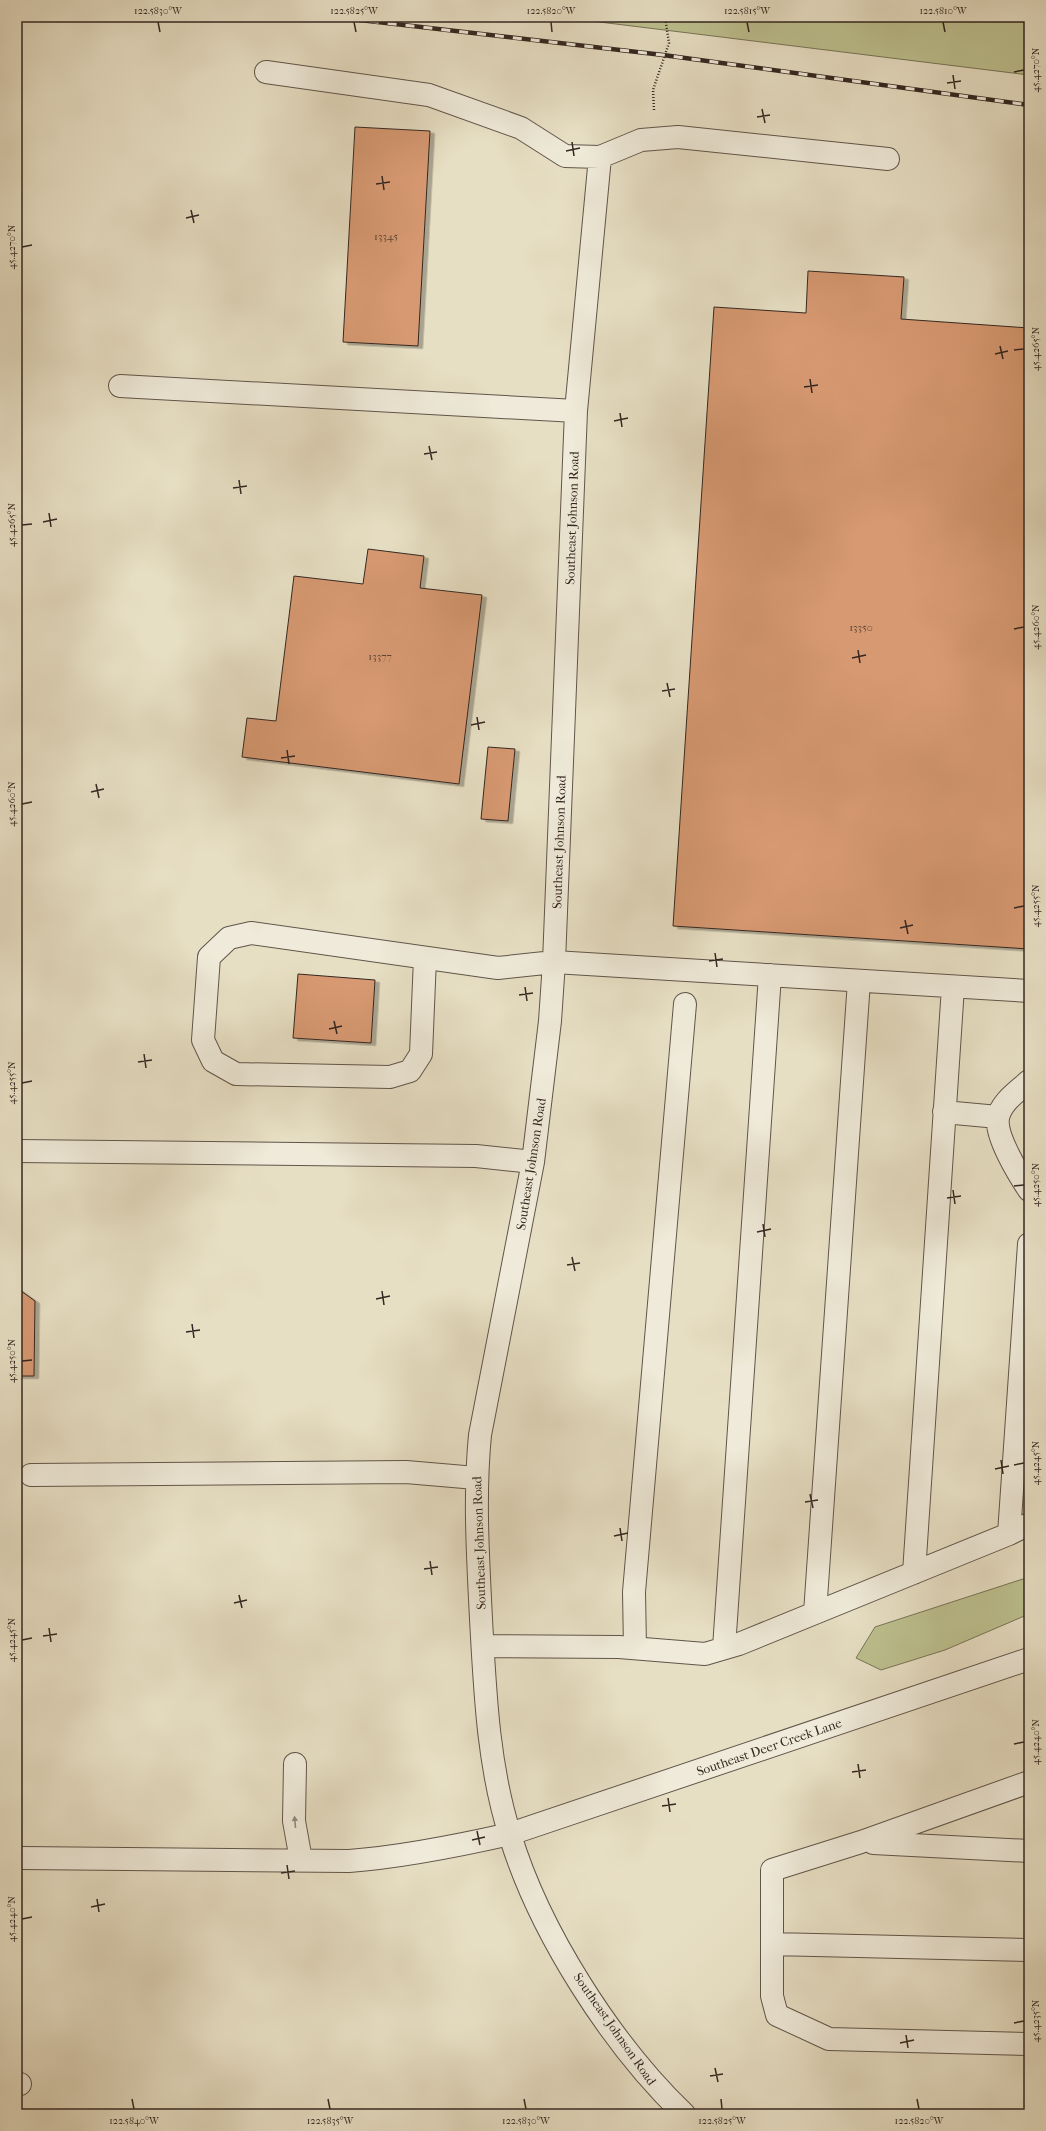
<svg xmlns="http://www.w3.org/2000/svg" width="1046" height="2131" font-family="'IM FELL French Canon',serif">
	<defs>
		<filter id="shadow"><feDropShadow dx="4.5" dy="2.5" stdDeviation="0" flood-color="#0004"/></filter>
	</defs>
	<rect width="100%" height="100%" fill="#e7dfc4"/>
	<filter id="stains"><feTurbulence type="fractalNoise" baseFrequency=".005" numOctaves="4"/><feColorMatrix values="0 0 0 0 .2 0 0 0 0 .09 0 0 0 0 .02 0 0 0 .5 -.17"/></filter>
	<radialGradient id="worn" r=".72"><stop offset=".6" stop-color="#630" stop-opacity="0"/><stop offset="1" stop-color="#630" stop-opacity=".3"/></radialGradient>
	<path fill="#bdc08f" stroke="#787458" d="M 559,17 L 1029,17 L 1029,75 Z
		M 1029,1577 L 1029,1614 L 945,1650 L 881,1670 L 856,1658 L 875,1627 Z"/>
	<path fill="#d79972" stroke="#342721" filter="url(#shadow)" d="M 355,127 L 430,131 L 418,346 L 343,342 Z
		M 808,271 L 904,277 L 901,319 L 1029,328 L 1029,949 L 673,926 L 714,307 L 806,313 Z
		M 368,549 L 424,556 L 420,588 L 482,595 L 459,784 L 242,757 L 247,718 L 276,721 L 294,576 L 363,584 Z
		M 488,747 L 515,749 L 508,821 L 481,819 Z
		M 298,974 L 375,980 L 371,1043 L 293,1038 Z
		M 17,1288 L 35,1301 L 34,1376 L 17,1376 Z"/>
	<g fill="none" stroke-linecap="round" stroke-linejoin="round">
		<g stroke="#61554a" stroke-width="24">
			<path id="minor" d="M 266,72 L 429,95 L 521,128 L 565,156 L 600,157 L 641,140 L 678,137 L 888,159
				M 600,157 L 576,411 L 554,962 L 550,1021 L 533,1162 L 480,1435 C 474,1497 478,1557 481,1619 C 485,1691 488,1766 510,1835 C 539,1931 611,2044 684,2114
				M 120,386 L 576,411
				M 425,958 L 421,1054 L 410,1071 L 390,1077 L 236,1074 L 213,1061 L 203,1040 L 209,957 L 229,938 L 251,933 L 498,968 L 554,962 L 1029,991
				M 1029,1081 C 1018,1091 1001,1102 998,1118 C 995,1136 1019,1175 1029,1190
				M 944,1112 L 998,1117
				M 17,1151 L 476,1156 L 533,1162
				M 31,1475 L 406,1472 L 476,1478
				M 1009,1534 L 1029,1524
				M 914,1573 L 953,987
				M 815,1613 L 859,981
				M 483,1646 L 619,1647 L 705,1654 L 739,1644 L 1009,1534 L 1029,1244
				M 635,1648 L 634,1592 L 685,1004
				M 724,1648 L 770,975
				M 295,1764 L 294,1821 L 301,1860
				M 1029,1782 L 861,1842 L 772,1870 L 772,1996 L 777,2015 L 829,2039 L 1029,2044
				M 873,1843 L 1029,1851
				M 21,1858 L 349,1861 C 403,1857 457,1846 510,1834 L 1029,1659
				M 772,1944 L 1029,1950
				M 17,2084 L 20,2084"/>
		</g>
		<path stroke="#342721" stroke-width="2.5" stroke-dasharray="1 2" stroke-linecap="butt" d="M 654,110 L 653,90 L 669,43 L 665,17"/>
		<use href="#minor" stroke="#efead9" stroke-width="22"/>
		<g stroke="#342721" stroke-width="4.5">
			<path id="rail" d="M 334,17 L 663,55 L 1029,105"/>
		</g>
		<use href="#rail" stroke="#efead9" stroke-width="3" stroke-dasharray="9" stroke-linecap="butt"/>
	</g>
	<defs><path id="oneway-solid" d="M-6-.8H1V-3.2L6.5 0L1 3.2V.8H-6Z"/></defs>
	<use fill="#92887d" href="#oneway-solid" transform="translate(295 1822) rotate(-95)"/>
	<path fill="none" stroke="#342721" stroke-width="1.5" d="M 158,22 L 160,32M 354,22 L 356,32M 551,22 L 552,32M 747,22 L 749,32M 943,22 L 945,32M 1014,72 L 1024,70M 953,75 L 955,89M 947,83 L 961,81M 762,109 L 765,123M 757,117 L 770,115M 572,142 L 574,156M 566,151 L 580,148M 382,176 L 384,190M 376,184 L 390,182M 191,210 L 194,223M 186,218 L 199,215M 22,247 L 32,245M 1000,346 L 1003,359M 1014,350 L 1024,349M 995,354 L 1008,351M 810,379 L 812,393M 804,387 L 818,385M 620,413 L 622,427M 614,421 L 628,418M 429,446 L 432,460M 424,454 L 437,452M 239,480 L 241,494M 233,488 L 247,486M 49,513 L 51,527M 43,522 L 57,519M 22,525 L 32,524M 1014,629 L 1024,627M 858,650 L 860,663M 852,658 L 866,655M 667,683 L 670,697M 662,691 L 675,689M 477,717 L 479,730M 471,725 L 485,722M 287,750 L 289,764M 281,758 L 295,756M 96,784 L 99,798M 91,792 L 104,789M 22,804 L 32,802M 1014,908 L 1024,906M 905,920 L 908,934M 900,928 L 913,925M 715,953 L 717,967M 709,961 L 723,959M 525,987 L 527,1001M 519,995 L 533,993M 334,1021 L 337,1034M 329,1029 L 342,1026M 144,1054 L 146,1068M 138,1062 L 152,1060M 22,1083 L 32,1081M 1014,1186 L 1024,1185M 953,1190 L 955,1204M 947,1198 L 961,1196M 763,1224 L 765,1237M 757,1232 L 771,1229M 572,1257 L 575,1271M 567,1265 L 580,1263M 382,1291 L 384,1305M 376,1299 L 390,1296M 192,1324 L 194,1338M 186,1332 L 200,1330M 22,1361 L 32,1360M 1001,1460 L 1003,1474M 1014,1465 L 1024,1463M 995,1469 L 1009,1466M 810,1494 L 813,1508M 805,1502 L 818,1500M 620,1528 L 622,1541M 614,1536 L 628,1533M 430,1561 L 432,1575M 424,1569 L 438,1567M 239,1595 L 242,1608M 234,1603 L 247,1600M 49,1628 L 51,1642M 43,1636 L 57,1634M 22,1640 L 32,1638M 1014,1744 L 1024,1742M 858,1764 L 860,1778M 852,1772 L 866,1770M 668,1798 L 670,1812M 662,1806 L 676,1804M 477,1831 L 480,1845M 472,1840 L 485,1837M 287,1865 L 289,1879M 281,1873 L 295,1871M 97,1899 L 99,1912M 91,1907 L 105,1904M 22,1919 L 32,1917M 1014,2023 L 1024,2021M 906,2035 L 908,2048M 900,2043 L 914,2040M 715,2068 L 718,2082M 710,2076 L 723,2074M 132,2099 L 134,2109M 328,2099 L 330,2109M 524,2099 L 526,2109M 721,2099 L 722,2109M 917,2099 L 919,2109"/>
	<g text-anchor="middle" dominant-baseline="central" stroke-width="3" stroke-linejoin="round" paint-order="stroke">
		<g font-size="11" fill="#5d4435">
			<text x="386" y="236">13345</text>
			<text x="861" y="627">13350</text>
			<text x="380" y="656">13377</text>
		</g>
		<g font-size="13" fill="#342721" stroke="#efead9">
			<text transform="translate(572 518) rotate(-88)">Southeast Johnson Road</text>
			<text transform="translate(559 842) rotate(-88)">Southeast Johnson Road</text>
			<text transform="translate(531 1164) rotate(-81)">Southeast Johnson Road</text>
			<text transform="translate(479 1543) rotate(-92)">Southeast Johnson Road</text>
			<text transform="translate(769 1747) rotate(-19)">Southeast Deer Creek Lane</text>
			<text transform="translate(615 2029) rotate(55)">Southeast Johnson Road</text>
		</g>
	</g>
	<rect width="1046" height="2131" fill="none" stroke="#e7dfc4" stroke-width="44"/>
	<rect x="22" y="22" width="1002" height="2087" fill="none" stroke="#342721" stroke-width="1.5"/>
	<g font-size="10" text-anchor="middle" fill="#342721">
		<text x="158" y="14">122.5830°W</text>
		<text x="354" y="14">122.5825°W</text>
		<text x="551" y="14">122.5820°W</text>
		<text x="747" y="14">122.5815°W</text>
		<text x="943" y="14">122.5810°W</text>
		<text transform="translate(1035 70) rotate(-90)" y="4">45.4270°N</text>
		<text transform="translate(11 247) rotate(-90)" y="4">45.4270°N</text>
		<text transform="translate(1035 349) rotate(-90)" y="4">45.4265°N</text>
		<text transform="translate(11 525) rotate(-90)" y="4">45.4265°N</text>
		<text transform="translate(1035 627) rotate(-90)" y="4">45.4260°N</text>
		<text transform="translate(11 804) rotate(-90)" y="4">45.4260°N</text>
		<text transform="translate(1035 906) rotate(-90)" y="4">45.4255°N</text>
		<text transform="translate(11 1083) rotate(-90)" y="4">45.4255°N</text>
		<text transform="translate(1035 1185) rotate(-90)" y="4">45.4250°N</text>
		<text transform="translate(11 1361) rotate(-90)" y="4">45.4250°N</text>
		<text transform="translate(1035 1463) rotate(-90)" y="4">45.4245°N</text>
		<text transform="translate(11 1640) rotate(-90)" y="4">45.4245°N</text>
		<text transform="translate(1035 1742) rotate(-90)" y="4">45.4240°N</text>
		<text transform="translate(11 1919) rotate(-90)" y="4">45.4240°N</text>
		<text transform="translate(1035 2021) rotate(-90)" y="4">45.4235°N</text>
		<text x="134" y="2124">122.5840°W</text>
		<text x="330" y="2124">122.5835°W</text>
		<text x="526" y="2124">122.5830°W</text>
		<text x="722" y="2124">122.5825°W</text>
		<text x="919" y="2124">122.5820°W</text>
	</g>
	<rect width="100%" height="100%" filter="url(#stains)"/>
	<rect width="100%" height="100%" fill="url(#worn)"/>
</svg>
